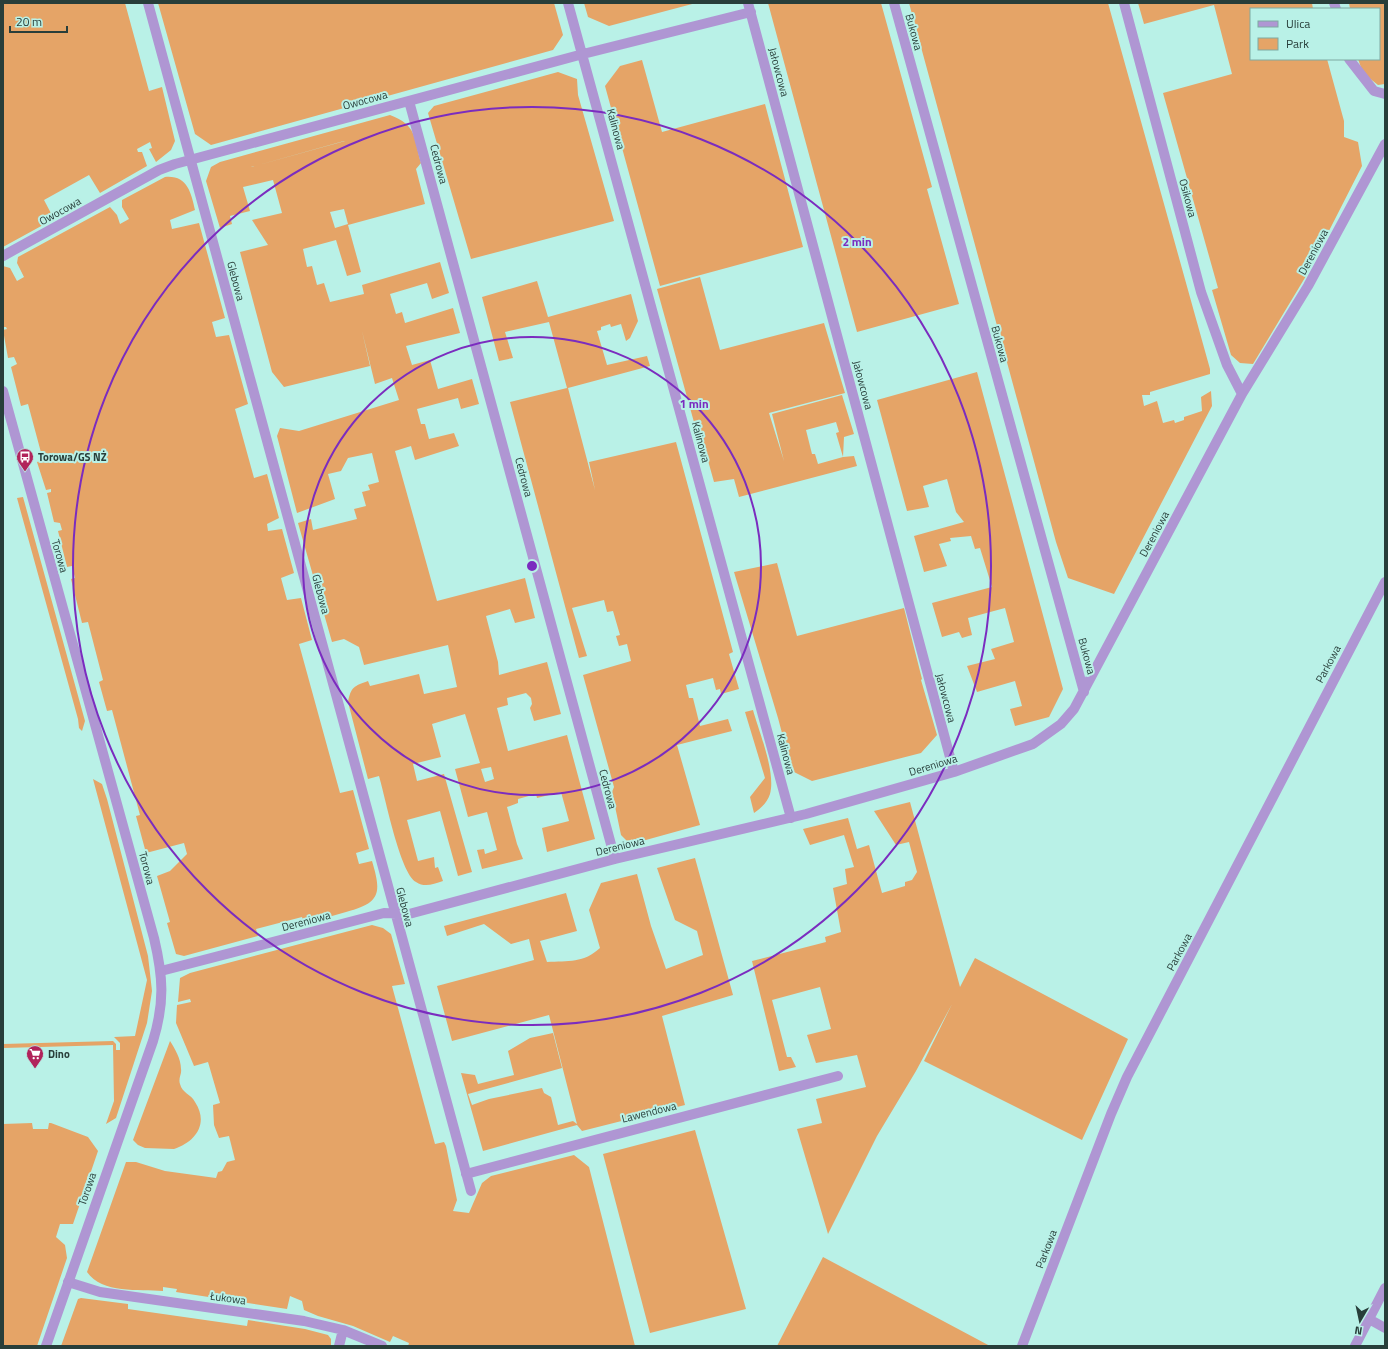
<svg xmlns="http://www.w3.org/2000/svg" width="1388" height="1349" font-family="'Titillium Web',sans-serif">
	<rect width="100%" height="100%" fill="#b9f1e7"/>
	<path fill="#e5a467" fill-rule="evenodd" d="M 3,3 L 125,3 L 149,91 L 162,87 L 175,141 L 171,150 L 156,162 L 149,149 L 152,148 L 150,142 L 137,149 L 138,152 L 142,152 L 147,166 L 100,193 L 89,175 L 44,200 L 54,219 L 3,247 Z
		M 158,3 L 554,3 L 563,35 L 553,50 L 211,145 L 195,134 Z
		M 584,3 L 696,3 L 609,26 L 588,17 Z
		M 768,3 L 881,3 L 932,187 L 927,189 L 959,304 L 857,332 Z
		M 909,3 L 1108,3 L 1210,369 L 1210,374 L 1150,392 L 1150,395 L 1142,395 L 1144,406 L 1157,401 L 1163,423 L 1174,420 L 1175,423 L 1184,420 L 1184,417 L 1202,411 L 1201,397 L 1211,391 L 1212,406 L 1114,594 L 1068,578 L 1056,542 Z
		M 1138,3 L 1312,3 L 1313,9 L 1251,9 L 1251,59 L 1327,59 L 1344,121 L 1344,137 L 1358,142 L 1362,166 L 1306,276 L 1253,364 L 1240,363 L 1231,355 L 1212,290 L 1218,288 L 1163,93 L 1232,74 L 1214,5 L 1144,24 Z
		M 1349,3 L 1385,3 L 1385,84 L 1378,85 L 1363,73 L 1358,59 L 1379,59 L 1379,9 L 1350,9 Z
		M 642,60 L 662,132 L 765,104 L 803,247 L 660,286 L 605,86 L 620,66 Z
		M 558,72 L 577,79 L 578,95 L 614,221 L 471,259 L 428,113 L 434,106 Z
		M 390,115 C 417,125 414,138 421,163 L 416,169 L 425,204 L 348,225 L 361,272 L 347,276 L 336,240 L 303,249 L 307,267 L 312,266 L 317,285 L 324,283 L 330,302 L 364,294 L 362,285 L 440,262 L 449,293 L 432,299 L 427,283 L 390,294 L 396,314 L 402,312 L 405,323 L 453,308 L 460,333 L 406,346 L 412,365 L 430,360 L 438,389 L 472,379 L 479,404 L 461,409 L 458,398 L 417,409 L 421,424 L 425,424 L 429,439 L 454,433 L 459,446 L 415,460 L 411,446 L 395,451 L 437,601 L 525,578 L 535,618 L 515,623 L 510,609 L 486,616 L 498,662 L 499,675 L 547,662 L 561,714 L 534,721 L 530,708 L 532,704 L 531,698 L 526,693 L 507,698 L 508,705 L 497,708 L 508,751 L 567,735 L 595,839 L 547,852 L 542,828 L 569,821 L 561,792 L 537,798 L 536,794 L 518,799 L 518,803 L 507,807 L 517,844 L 523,859 L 482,869 L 477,850 L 484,849 L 485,854 L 497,850 L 487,812 L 468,817 L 455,769 L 480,763 L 465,714 L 432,724 L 441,757 L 413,764 L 417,781 L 444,774 L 472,872 L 458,876 L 440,811 L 407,820 L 418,861 L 434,857 L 435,868 L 438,867 L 443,881 C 433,884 425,888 416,882 C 400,873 385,796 379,776 L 368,779 L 348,702 C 351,687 354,686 368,681 L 370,686 L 419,674 L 424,694 L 457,687 L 448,645 L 364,665 L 359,647 L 344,639 L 332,642 L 298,523 L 311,519 L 313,530 L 357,519 L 354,509 L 366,506 L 362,492 L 370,490 L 368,485 L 379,482 L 372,453 L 348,458 L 341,471 L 328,474 L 335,499 L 297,513 L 277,436 L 280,428 L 299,431 L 399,400 L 392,378 L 375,384 L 362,331 L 370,366 L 284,387 L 272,372 L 240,252 L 268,245 L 252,220 L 282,213 L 273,180 L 243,187 L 250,211 L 230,216 L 232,224 L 220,228 L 206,181 L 211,167 L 220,162 ZM 345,141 L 251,167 L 344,141 ZM 344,209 L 348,224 L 335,228 L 330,212 ZM 491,767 L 494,779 L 485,782 L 481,769 Z
		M 165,177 C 187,175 191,192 195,210 L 170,220 L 172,229 L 199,223 L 225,318 L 212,322 L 216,337 L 229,335 L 248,404 L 235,409 L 254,478 L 267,474 L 279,518 L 267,524 L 268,531 L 282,529 L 294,573 L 281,578 L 287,600 L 301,598 L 312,640 L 299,644 L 340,793 L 353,790 L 369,849 L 356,853 L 359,864 L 372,861 C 382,894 380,903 346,912 C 332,916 318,920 304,924 L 302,917 L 256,929 L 258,936 L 184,956 L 176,954 L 167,923 L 170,922 L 157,876 L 170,871 L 187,854 L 184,843 L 146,853 L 136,816 L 140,815 L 112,710 L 107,711 L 99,682 L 103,680 L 88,622 L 82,623 L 71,579 L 75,578 L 72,566 L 67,567 L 58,531 L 62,530 L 60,523 L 54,522 L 47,493 L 51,492 L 51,489 L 46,490 L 37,462 L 43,460 L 28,404 L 21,406 L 11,367 L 17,364 L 14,357 L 8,358 L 3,330 L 7,329 L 6,327 L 3,327 L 3,266 L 10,268 L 17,281 L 24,277 L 17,263 L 18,257 L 110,207 L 117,215 L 120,224 L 129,219 L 122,207 L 122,200 Z
		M 700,277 L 720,350 L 824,323 L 845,393 L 769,413 L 784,461 L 772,414 L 842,395 L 854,434 L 844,437 L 843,457 L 854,456 L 857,466 L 739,497 L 734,479 L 714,482 L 700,432 L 697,433 L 657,289 ZM 836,422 L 839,432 L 836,433 L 843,457 L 818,464 L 815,454 L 812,454 L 806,430 Z
		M 537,281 L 548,317 L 631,294 L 638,321 L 630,338 L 626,341 L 621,324 L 611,327 L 610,324 L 601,327 L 601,330 L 597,331 L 607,365 L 647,356 L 650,366 L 568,388 L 595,490 L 589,462 L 676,442 L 733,652 L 729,654 L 739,689 L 721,694 L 720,689 L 716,690 L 713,678 L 686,685 L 689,698 L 693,698 L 700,726 L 728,719 L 732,731 L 677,745 L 700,825 L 635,843 L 627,841 L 621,835 L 612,792 L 614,787 L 583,675 L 631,661 L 627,644 L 619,646 L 616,636 L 620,635 L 613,611 L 607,612 L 604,600 L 572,608 L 587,656 L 579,658 L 510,402 L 567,388 L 549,322 L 505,332 L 513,358 L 499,361 L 482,297 Z
		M 977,372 L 1063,689 L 1049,717 L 1015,726 L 1010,709 L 1022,706 L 1015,681 L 977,692 L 967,666 L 995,659 L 991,649 L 1014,642 L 1005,608 L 968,618 L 972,635 L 962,638 L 959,632 L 942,637 L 932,603 L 992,587 L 980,548 L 975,549 L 971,536 L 950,538 L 951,541 L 939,544 L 947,566 L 924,572 L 914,536 L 964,522 L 956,512 L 947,479 L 923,486 L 929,507 L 907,511 L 877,400 Z
		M 23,497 L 85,721 L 82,731 L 79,728 L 78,719 L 17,498 Z
		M 777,563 L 797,636 L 904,608 L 922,679 L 921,680 L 937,735 L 921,753 L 812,781 L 792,771 L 778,718 L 734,572 Z
		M 753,710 C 759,732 776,772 770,794 C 767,803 761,808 754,813 L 750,797 L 765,778 L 745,712 Z
		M 93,779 L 102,784 L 107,799 L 148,956 L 152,991 L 147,1023 L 116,1118 L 106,1124 L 114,1101 L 113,1045 L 3,1048 L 3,1044 L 113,1041 L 116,1044 L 116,1050 L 120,1050 L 120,1043 L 114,1037 L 135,1036 L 147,980 Z
		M 910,802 L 960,987 L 975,958 L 1128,1039 L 1082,1140 L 924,1061 L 952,1004 L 916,1071 L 877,1136 L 828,1234 L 797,1129 L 822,1123 L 816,1099 L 866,1087 L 857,1055 L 816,1063 L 807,1035 L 831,1029 L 820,987 L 772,1000 L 787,1057 L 791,1057 L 796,1067 L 779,1071 L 752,961 L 826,942 L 825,937 L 841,932 L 833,888 L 847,884 L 845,869 L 854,867 L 844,835 L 810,845 L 803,829 L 848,818 L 857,849 L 869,845 L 882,893 L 905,886 L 905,882 L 912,880 L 917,872 L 909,842 L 896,845 L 874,811 Z
		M 695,858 L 733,995 L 662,1016 L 685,1105 L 582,1131 L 577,1125 L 483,1151 L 461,1073 L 475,1075 L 478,1084 L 514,1075 L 508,1051 L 530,1038 L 553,1033 L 562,1068 L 468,1094 L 472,1105 L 489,1099 L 542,1088 L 544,1093 L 551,1097 L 558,1125 L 573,1121 L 577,1124 L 549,1015 L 452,1041 L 437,986 L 534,960 L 529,939 L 511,944 L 484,924 L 447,936 L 444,926 L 566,893 L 577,931 L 540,941 L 547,962 C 568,961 584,963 600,948 L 589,910 L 601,883 L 637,874 L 651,926 L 666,969 L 703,955 L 697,931 L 675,920 L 657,868 Z
		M 372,925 L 383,928 L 391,934 L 405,984 L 392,986 L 435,1144 L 444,1142 L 446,1146 L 457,1200 L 453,1211 L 469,1213 L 482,1183 L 491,1176 L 574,1155 L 589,1167 L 635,1346 L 408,1346 L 409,1343 L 393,1336 L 390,1342 L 353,1326 L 318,1316 L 304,1310 L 302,1301 L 290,1296 L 287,1309 L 176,1292 L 177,1289 L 163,1287 L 163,1291 C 139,1289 102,1294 87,1272 L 126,1162 L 136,1162 L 165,1171 L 216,1178 L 218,1172 L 222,1171 L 227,1162 L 235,1160 L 229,1136 L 219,1138 L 214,1125 L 213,1105 L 220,1103 L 208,1062 L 194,1066 L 176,1023 L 177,1005 L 191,1002 L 190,999 L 178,1002 L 180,978 L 190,973 Z
		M 170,1041 C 175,1049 181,1059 181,1069 C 182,1074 178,1078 180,1084 C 182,1093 191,1094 195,1102 C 209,1123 196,1142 174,1149 L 145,1148 L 138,1145 L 133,1140 Z
		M 32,1123 L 33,1129 L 48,1129 L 49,1123 L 51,1123 L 88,1137 L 98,1151 L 73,1224 L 60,1224 L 56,1237 L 65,1245 L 67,1258 L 37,1346 L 3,1346 L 3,1124 Z
		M 695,1130 L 746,1309 L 650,1333 L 603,1154 Z
		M 823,1257 L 990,1346 L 777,1346 Z
		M 81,1298 L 128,1304 L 128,1309 L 247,1326 L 248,1320 L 305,1329 L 328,1335 L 331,1339 L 331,1346 L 61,1346 L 78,1299 Z"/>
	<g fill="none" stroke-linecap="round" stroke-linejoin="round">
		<path stroke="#af96d3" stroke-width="10" d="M 148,3 L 471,1191
			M 568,3 L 791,818
			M 748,3 L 954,772
			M 894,3 L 1084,692
			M 1124,3 L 1201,292 L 1227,365 L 1242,394
			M 1334,3 L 1336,9
			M 1349,59 L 1374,91 L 1385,94
			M 409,101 L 615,859
			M 3,256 L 159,170 L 175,164 L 583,54 L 751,12
			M 161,971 L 384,913 L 409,914 L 615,859 L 806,814 L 954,772 L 1033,744 L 1061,724 L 1074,709 L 1242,394 L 1308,286 L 1385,144
			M 466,1174 L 838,1076
			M 68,1282 L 100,1292 L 304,1321 L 343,1330 L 382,1346
			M 1369,1319 L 1385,1328
			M 339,1346 L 343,1330
			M 1022,1346 L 1111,1114 L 1127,1077 L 1385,582
			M 1355,1346 L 1385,1288"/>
		<path stroke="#af96d3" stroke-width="10" d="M 3,391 L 154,938 C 163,976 165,1002 153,1041 L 46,1346"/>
	</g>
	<g fill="none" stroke="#7b2cbf" stroke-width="2">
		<circle cx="532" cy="566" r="229"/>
		<circle cx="532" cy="566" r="459"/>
	</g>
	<defs>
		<g id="bus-pin" transform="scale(0.9)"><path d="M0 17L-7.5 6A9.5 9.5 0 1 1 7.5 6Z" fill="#b1235b" stroke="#b9f1e7"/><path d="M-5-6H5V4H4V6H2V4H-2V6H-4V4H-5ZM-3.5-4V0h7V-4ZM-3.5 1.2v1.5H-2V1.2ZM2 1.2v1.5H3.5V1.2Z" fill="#fff"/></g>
		<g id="supermarket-pin" transform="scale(0.9)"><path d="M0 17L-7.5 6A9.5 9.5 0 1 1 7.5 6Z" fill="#b1235b" stroke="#b9f1e7"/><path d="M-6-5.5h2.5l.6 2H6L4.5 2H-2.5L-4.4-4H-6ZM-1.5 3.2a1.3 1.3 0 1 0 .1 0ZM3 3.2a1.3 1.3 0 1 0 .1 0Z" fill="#fff"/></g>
	</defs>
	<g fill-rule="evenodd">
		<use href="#bus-pin" x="25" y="457"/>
		<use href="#supermarket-pin" x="35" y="1054"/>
	</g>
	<g text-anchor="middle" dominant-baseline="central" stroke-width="4" stroke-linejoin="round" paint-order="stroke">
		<g font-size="11" fill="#283e3a" stroke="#b9f1e7">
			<text transform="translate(914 32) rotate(75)">Bukowa</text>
			<text transform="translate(779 72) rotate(75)">Jałowcowa</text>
			<text transform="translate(365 100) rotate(-15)">Owocowa</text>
			<text transform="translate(616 129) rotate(75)">Kalinowa</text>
			<text transform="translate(439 164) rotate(75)">Cedrowa</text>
			<text transform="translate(1188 198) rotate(75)">Osikowa</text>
			<text transform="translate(60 211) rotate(-29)">Owocowa</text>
			<text transform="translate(1313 252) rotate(-62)">Dereniowa</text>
			<text transform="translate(236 281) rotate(75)">Glebowa</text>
			<text transform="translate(1000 344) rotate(75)">Bukowa</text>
			<text transform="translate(863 385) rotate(75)">Jałowcowa</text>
			<text transform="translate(701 442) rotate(75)">Kalinowa</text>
			<text transform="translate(524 477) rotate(75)">Cedrowa</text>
			<text transform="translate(1154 534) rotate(-62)">Dereniowa</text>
			<text transform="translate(60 556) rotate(74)">Torowa</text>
			<text transform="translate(321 594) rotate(75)">Glebowa</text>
			<text transform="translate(1087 656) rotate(75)">Bukowa</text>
			<text transform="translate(1328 664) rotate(-62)">Parkowa</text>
			<text transform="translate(946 698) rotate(75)">Jałowcowa</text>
			<text transform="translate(786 754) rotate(75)">Kalinowa</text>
			<text transform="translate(933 765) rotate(-17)">Dereniowa</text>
			<text transform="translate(608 789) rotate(75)">Cedrowa</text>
			<text transform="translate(620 846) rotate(-14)">Dereniowa</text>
			<text transform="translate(147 868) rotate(75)">Torowa</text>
			<text transform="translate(405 907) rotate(75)">Glebowa</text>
			<text transform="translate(306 921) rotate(-15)">Dereniowa</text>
			<text transform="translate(1179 952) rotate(-62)">Parkowa</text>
			<text transform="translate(649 1112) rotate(-14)">Lawendowa</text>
			<text transform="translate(87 1189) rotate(-71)">Torowa</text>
			<text transform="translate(1046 1249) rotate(-69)">Parkowa</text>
			<text transform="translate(228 1298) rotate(8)">Łukowa</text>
		</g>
		<g font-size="11" font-weight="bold" fill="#283e3a" stroke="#b9f1e7" text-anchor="start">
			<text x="38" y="457">Torowa/GS NŻ</text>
			<text x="48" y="1054">Dino</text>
		</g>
	</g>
	<circle cx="532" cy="566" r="6" fill="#7b2cbf" stroke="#b9f1e7" stroke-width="2"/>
	<g font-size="12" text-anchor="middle" font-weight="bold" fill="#7b2cbf" stroke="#b9f1e7" stroke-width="4" stroke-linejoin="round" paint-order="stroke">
		<text x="857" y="246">2 min</text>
		<text x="694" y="408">1 min</text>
	</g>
	<rect width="1388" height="1349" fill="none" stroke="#283e3a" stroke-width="8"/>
	<rect x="1250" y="8" width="130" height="52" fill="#b9f1e7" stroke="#7fa9a2"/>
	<rect x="1258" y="21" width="20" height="6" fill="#af96d3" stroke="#7fa9a2"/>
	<text x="1286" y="28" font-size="12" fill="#283e3a">Ulica</text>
	<rect x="1258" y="38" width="20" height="12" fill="#e5a467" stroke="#7fa9a2"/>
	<text x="1286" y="48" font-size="12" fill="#283e3a">Park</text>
	<g transform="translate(1360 1321) rotate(189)" stroke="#b9f1e7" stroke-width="3" paint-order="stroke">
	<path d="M0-3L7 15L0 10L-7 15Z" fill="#283e3a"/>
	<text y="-6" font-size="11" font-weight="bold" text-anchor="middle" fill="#283e3a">N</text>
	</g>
	<path d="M10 26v6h57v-6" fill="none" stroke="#283e3a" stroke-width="2"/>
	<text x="16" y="26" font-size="12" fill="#283e3a" stroke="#b9f1e7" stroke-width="3" paint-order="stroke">20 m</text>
</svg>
